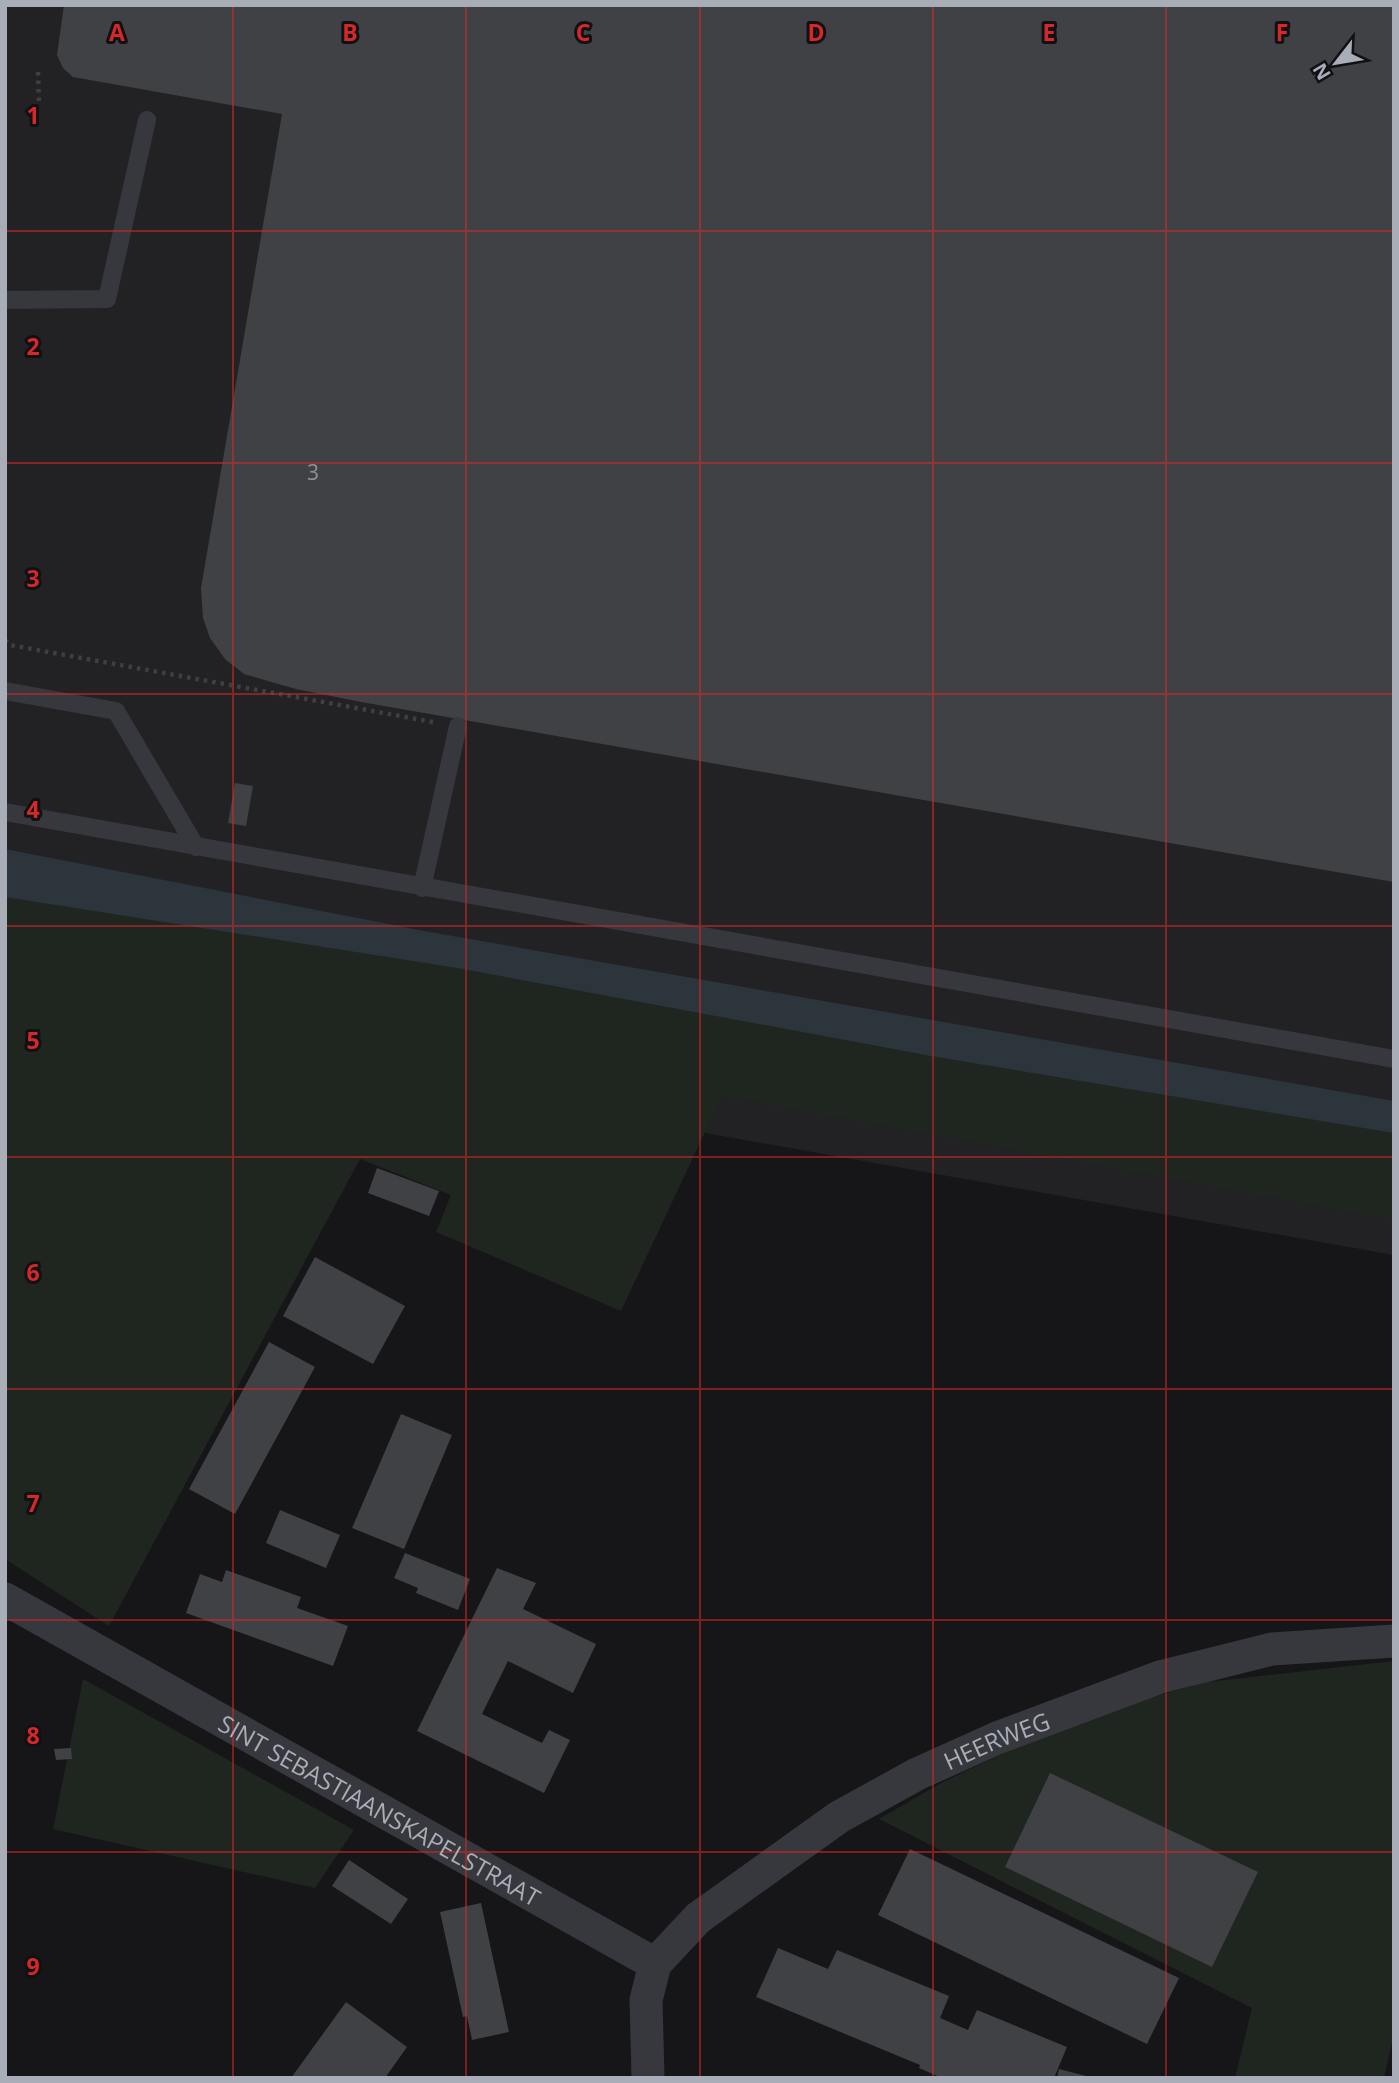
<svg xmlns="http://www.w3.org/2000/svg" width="1399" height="2083" font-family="'Open Sans',sans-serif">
	<rect width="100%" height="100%" fill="#161618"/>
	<path fill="#222225" d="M 5,5 L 1394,5 L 1394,1255 L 5,1009 Z"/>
	<path fill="#1e261f" d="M 5,897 L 457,968 L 931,1056 L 1394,1133 L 1394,1220 L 722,1096 L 621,1311 L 436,1232 L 451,1195 L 360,1159 L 109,1626 L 5,1559 Z
		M 1394,1661 L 1394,2034 L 1384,2078 L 1235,2078 L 1252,2008 L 879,1819 L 943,1782 L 1080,1717 L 1207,1682 Z
		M 83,1679 L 354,1830 L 315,1888 L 53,1829 Z"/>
	<path fill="#2c353c" d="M 5,849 L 424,931 L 1394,1101 L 1394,1133 L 931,1056 L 457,968 L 5,897 Z"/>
	<path fill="#404145" d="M 64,5 L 1394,5 L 1394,882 L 361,702 L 296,689 L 244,674 L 225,659 L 210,638 L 203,618 L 201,588 L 282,114 L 73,77 L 63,68 L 57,55 Z
		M 235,783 L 253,786 L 246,826 L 228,823 Z
		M 377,1168 L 439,1191 L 429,1216 L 368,1193 Z
		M 315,1257 L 405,1306 L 373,1364 L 283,1316 Z
		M 269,1342 L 315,1367 L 235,1514 L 189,1489 Z
		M 401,1414 L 452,1435 L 404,1549 L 352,1528 Z
		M 280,1510 L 340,1535 L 326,1568 L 266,1543 Z
		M 405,1553 L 470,1579 L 458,1610 L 416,1593 L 418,1588 L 394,1578 Z
		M 497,1568 L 536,1583 L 523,1609 L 596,1644 L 573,1693 L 508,1661 L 482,1714 L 542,1743 L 549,1730 L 570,1740 L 544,1793 L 417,1731 Z
		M 226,1570 L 301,1597 L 297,1608 L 348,1626 L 333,1666 L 186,1613 L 200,1574 L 222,1582 Z
		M 71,1748 L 72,1759 L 56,1760 L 54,1749 Z
		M 1050,1773 L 1258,1872 L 1212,1967 L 1005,1867 Z
		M 910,1849 L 1179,1978 L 1147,2044 L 878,1915 Z
		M 349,1860 L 408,1899 L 391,1924 L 332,1886 Z
		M 481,1903 L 509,2032 L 472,2040 L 467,2016 L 463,2017 L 440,1912 Z
		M 778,1948 L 828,1969 L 837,1950 L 949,1996 L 940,2018 L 968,2030 L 977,2010 L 1067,2047 L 1054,2078 L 942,2078 L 919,2068 L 920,2065 L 756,1997 Z
		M 346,2002 L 407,2047 L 385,2078 L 291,2078 Z
		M 1059,2069 L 1090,2077 L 1089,2078 L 1057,2078 Z"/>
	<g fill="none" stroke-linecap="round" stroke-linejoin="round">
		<path stroke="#3d3f44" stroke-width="4.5" stroke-dasharray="3.5 5" stroke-linecap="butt" d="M 38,72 L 39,103
			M 5,640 L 10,645 L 433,722"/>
		<path stroke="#37383d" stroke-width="18" d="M 5,300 L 107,299 L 147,120
			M 5,691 L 116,711 L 196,847
			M 5,812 L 1394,1059
			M 422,888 L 458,726"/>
		<g stroke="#37383d" stroke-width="33">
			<path id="s1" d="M 5,1599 L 655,1964"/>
			<path id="s2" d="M 648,2078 L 646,2000 L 655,1964 L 698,1918 L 839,1817 L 917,1774 L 997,1738 L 1160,1677 L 1272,1649 L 1394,1641"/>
		</g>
	</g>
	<path fill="none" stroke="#d62828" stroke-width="2" stroke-opacity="0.55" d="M 233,5 L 233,2078M 466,5 L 466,2078M 700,5 L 700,2078M 933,5 L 933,2078M 1166,5 L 1166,2078M 5,231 L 1394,231M 5,463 L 1394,463M 5,694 L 1394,694M 5,926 L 1394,926M 5,1157 L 1394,1157M 5,1389 L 1394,1389M 5,1620 L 1394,1620M 5,1852 L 1394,1852"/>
	<g text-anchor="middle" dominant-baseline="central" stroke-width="6" stroke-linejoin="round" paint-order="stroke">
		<g font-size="21" fill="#8e929b">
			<text x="313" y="472">3</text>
		</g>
		<g font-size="24" fill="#a8adb8" stroke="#111113">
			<text stroke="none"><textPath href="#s2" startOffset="527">HEERWEG</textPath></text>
			<text stroke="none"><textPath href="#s1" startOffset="430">SINT SEBASTIAANSKAPELSTRAAT</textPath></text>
		</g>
	</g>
	<g font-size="23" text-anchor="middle" font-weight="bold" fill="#d62828" stroke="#111113" stroke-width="6" stroke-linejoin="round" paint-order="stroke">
		<text x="117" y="41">A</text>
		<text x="350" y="41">B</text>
		<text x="583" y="41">C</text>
		<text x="816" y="41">D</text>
		<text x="1049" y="41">E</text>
		<text x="1282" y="41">F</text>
		<text x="33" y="124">1</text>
		<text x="33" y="355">2</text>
		<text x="33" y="587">3</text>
		<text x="33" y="818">4</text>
		<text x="33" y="1049">5</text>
		<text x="33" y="1281">6</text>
		<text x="33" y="1512">7</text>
		<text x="33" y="1744">8</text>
		<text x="33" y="1975">9</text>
	</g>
	<rect width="1399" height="2083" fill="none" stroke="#a8adb8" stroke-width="14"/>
	<g transform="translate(1336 63) rotate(239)" stroke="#111113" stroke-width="5" paint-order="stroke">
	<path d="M0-5L12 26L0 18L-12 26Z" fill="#a8adb8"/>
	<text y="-10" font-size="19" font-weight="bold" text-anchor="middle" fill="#a8adb8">N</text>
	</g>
</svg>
